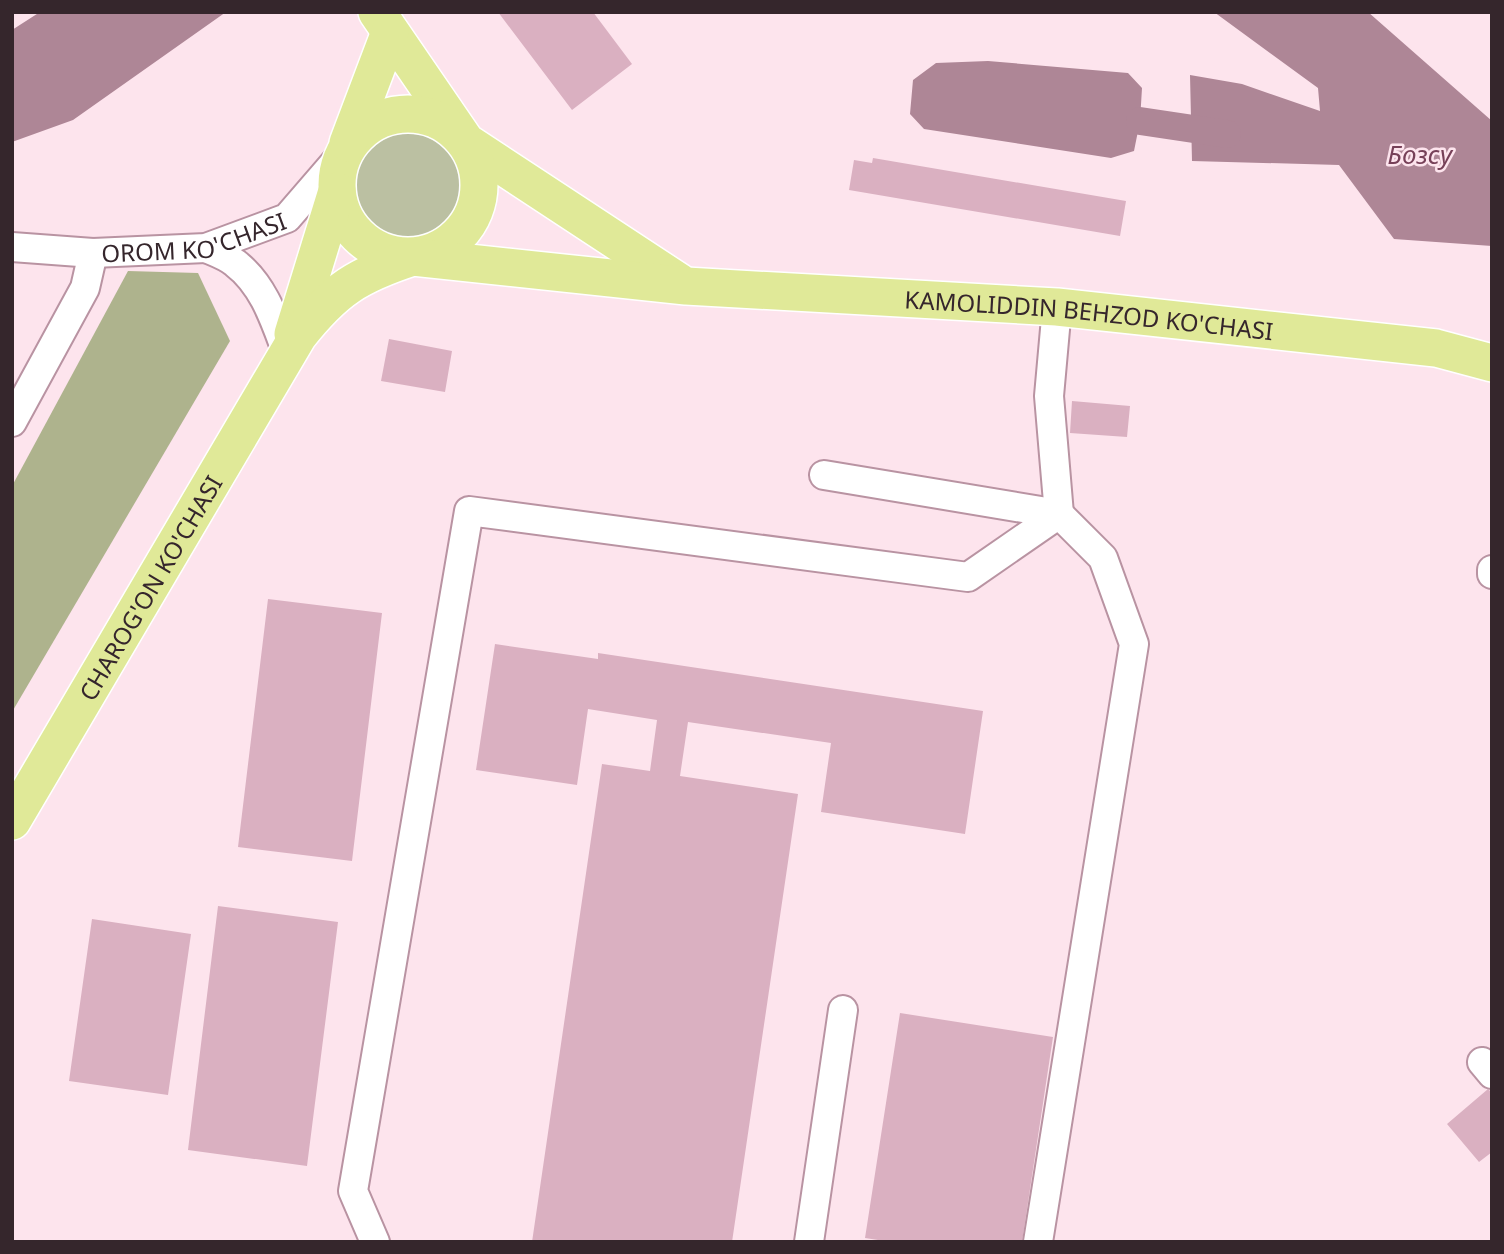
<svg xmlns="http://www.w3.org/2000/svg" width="1504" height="1254" font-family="'Noto Sans',sans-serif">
	<rect width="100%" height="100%" fill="#fde4ed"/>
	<path fill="#bbc0a2" d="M349 187a56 56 0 1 1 112 0a56 56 0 1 1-112 0Z"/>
	<path fill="#aeb38d" d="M 128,271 L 198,273 L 230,341 L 12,712 L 12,486 Z"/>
	<path fill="#ae8696" d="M 40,12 L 226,12 L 73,120 L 12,142 L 12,30 Z
		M 1214,12 L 1368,12 L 1492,121 L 1492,246 L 1394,239 L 1339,165 L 1192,161 L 1190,75 L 1242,84 L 1320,111 L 1318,88 Z
		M 988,61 L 1128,73 L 1142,88 L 1140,121 L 1134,151 L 1111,158 L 924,129 L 910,114 L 913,80 L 936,63 Z"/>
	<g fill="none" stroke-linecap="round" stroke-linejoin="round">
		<path stroke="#ae8696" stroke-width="28" d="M 1140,121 L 1227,134"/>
	</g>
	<path fill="#dab0c1" d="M 498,12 L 593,12 L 632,64 L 572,110 Z
		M 873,158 L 1126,201 L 1120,236 L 849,190 L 854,160 L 872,163 Z
		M 389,339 L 452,351 L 445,392 L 381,381 Z
		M 1072,401 L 1130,406 L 1127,437 L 1070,433 Z
		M 268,599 L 382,613 L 352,861 L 238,847 Z
		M 495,644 L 598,659 L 598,653 L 983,711 L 965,834 L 821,812 L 831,743 L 688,722 L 680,776 L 798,794 L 732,1242 L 532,1242 L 602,764 L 650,771 L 657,720 L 588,709 L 577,785 L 476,770 Z
		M 218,906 L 338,922 L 307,1166 L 188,1150 Z
		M 92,919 L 191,934 L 168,1095 L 69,1081 Z
		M 900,1013 L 1053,1037 L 1022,1242 L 891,1242 L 865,1238 Z
		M 1488,1089 L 1492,1093 L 1492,1152 L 1479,1162 L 1447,1124 Z"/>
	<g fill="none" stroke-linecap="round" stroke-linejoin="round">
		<g stroke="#b993a2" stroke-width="32">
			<g id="minor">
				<path id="s1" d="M 12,247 L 93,253 L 206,248 L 287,218 L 344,152"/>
				<path d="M 206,248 C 215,252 227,256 235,263 C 264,285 275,321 287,353"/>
				<path d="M 12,422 L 85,288 L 93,253"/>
				<path d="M 824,475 L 1059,514 L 1103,558 L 1134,644 L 1038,1242"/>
				<path d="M 1492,570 L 1492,574"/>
				<path d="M 1482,1062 L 1492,1074"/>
				<path d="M 375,1242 L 353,1191 L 469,511 L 968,577 L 1059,514 L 1049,396 L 1057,307"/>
				<path d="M 809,1242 L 843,1010"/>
			</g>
		</g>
		<g stroke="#fff" stroke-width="40">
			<g id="major">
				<path d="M 377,12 L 466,142 L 679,282"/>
				<circle cx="408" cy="185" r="71"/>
				<path d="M 348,143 L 390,32"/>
				<path d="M 293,334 L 337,191"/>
				<path id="s2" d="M 12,821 L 298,336 C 335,289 358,275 413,257 L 686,286 L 1057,307 L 1436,348 L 1492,363"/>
			</g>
		</g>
		<use href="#minor" stroke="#fff" stroke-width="28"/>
		<use href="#major" stroke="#e0e998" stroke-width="37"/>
	</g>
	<g text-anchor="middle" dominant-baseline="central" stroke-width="5" stroke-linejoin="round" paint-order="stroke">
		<g font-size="24" fill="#35262c" stroke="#fde4ed">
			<text stroke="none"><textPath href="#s1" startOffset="184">OROM KO'CHASI</textPath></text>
			<text stroke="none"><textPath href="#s2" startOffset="1384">KAMOLIDDIN BEHZOD KO'CHASI</textPath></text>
			<text stroke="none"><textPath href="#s2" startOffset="271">CHAROG'ON KO'CHASI</textPath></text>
		</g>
		<g font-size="26" font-style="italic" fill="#774058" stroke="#fde4ed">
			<text x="1420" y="154">Бозсу</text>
		</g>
	</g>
	<rect width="1504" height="1254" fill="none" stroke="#35262c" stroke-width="28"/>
</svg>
